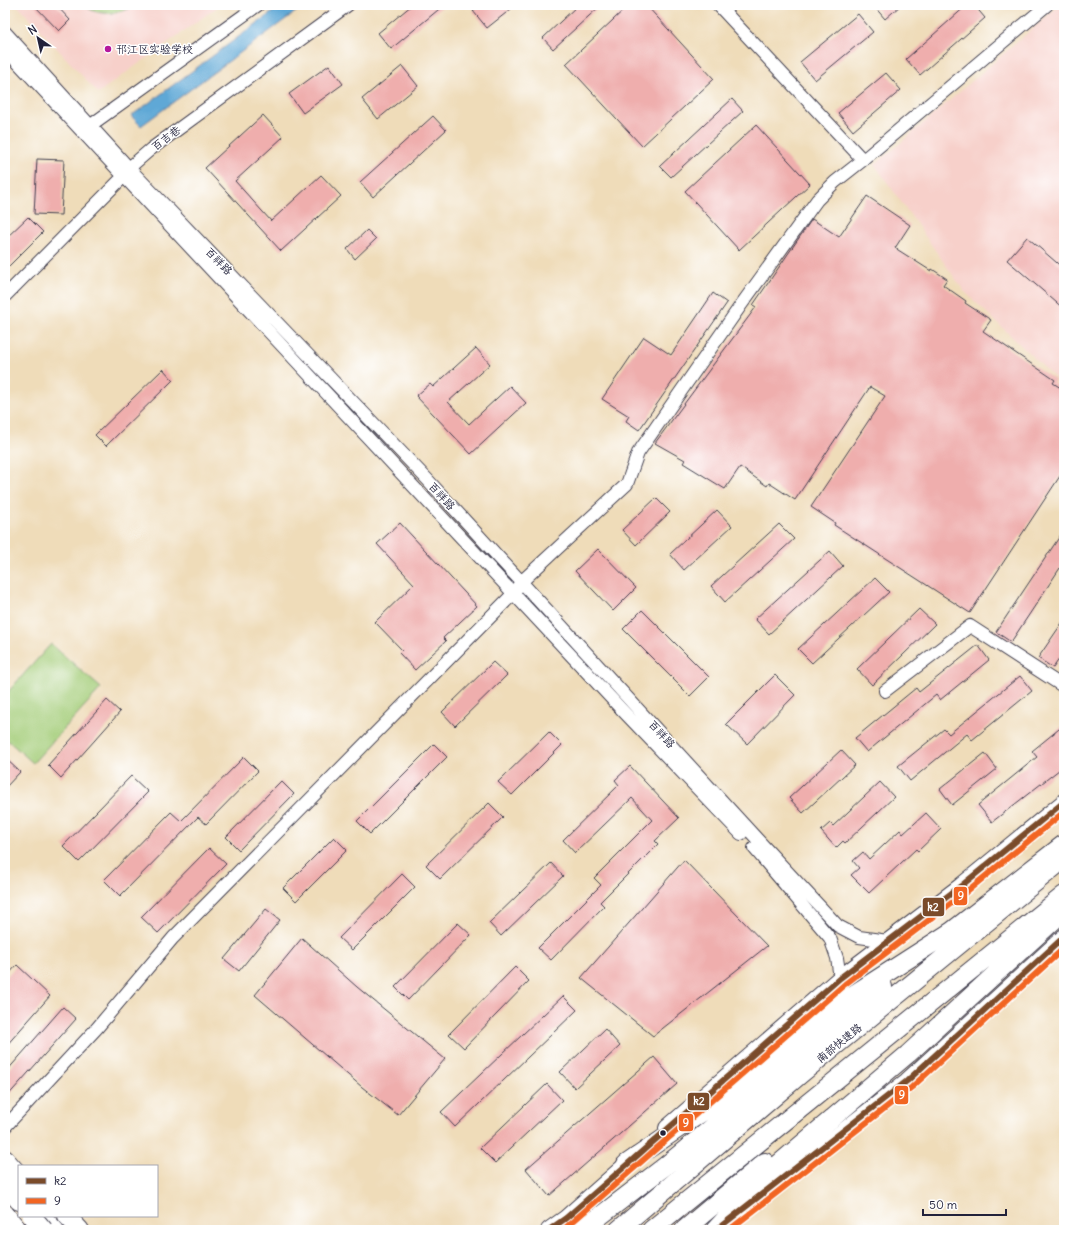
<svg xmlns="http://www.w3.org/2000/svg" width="1069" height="1235" font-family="Delius,'LXGW WenKai TC',sans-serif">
	<rect width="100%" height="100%" fill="#fff"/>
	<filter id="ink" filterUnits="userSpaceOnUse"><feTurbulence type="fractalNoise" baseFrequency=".025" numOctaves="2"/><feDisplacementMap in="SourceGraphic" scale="8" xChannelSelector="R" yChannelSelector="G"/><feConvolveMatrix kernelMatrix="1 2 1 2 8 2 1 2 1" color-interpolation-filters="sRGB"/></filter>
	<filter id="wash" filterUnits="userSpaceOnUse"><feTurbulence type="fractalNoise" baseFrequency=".012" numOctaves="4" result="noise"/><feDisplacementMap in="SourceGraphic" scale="16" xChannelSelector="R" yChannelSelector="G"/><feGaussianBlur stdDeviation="0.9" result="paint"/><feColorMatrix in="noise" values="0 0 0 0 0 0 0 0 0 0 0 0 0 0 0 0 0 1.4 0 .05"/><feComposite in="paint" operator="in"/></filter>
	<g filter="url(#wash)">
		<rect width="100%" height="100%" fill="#efdcb9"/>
		<path fill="#f7d0ca" d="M 17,5 L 220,5 L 98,93 Z
			M 1060,5 L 1064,5 L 1064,374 L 1057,380 L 964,291 L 875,165 Z"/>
		<path fill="#a4cd79" stroke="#63785a" d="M 84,5 L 134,5 C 120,15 97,17 84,5 Z
			M 51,644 L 101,688 L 33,763 L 5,738 L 5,695 Z"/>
		<path fill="#5ea8d6" stroke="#406588" d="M 282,5 L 305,5 L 141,126 L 131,116 Z"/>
		<g id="blocks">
			<path fill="#efaead" d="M 34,5 L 56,5 L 70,20 L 59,31 Z
				M 412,5 L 444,5 L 391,49 L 378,33 Z
				M 480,5 L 516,5 L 487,28 L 473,11 Z
				M 578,5 L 601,5 L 553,49 L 543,38 Z
				M 629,5 L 646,5 L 714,79 L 642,146 L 566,64 Z
				M 873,5 L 901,5 L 885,19 Z
				M 967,5 L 974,5 L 985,18 L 920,75 L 906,59 Z
				M 858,14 L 873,32 L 815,80 L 800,62 Z
				M 329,65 L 343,84 L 303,113 L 289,94 Z
				M 402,66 L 418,86 L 378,119 L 362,99 Z
				M 886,73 L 901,90 L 853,131 L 838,113 Z
				M 732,99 L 743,111 L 671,177 L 660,166 Z
				M 263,115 L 283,137 L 235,181 L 271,221 L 321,175 L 341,196 L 281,251 L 205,168 Z
				M 433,116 L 446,130 L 373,197 L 360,182 Z
				M 756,125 L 810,184 L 739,250 L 685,191 Z
				M 37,159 L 64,160 L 61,215 L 34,214 Z
				M 867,196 L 910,225 L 895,248 L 931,271 L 932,269 L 947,279 L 943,285 L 966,301 L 965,303 L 991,320 L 983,331 L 1055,380 L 1053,383 L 1064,390 L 1064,470 L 970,613 L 834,525 L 835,523 L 811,507 L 885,396 L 870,387 L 795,500 L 769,483 L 767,486 L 740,467 L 725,489 L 683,463 L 685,460 L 655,443 L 756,307 L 753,305 L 812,219 L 839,237 Z
				M 28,217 L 43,232 L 5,270 L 5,239 Z
				M 367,230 L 376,239 L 355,259 L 347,249 Z
				M 1027,237 L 1064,269 L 1064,309 L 1007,260 Z
				M 713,293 L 727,303 L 639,430 L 626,421 L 629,416 L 602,399 L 644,337 L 671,355 Z
				M 476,348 L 490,364 L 448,402 L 469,424 L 510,386 L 526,403 L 471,454 L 416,396 L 430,384 L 433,387 Z
				M 163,369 L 173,380 L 106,446 L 95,435 Z
				M 656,498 L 670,512 L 636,545 L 622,530 Z
				M 717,510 L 732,526 L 684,570 L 670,554 Z
				M 400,523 L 477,606 L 443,638 L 446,641 L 415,670 L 399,653 L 402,650 L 375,622 L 414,584 L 377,544 Z
				M 779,524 L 794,539 L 725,602 L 711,586 Z
				M 1064,530 L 1064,571 L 1060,568 L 1011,642 L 996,632 Z
				M 598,549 L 636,588 L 613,611 L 575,571 Z
				M 830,551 L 843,566 L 769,634 L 755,619 Z
				M 875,578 L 889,592 L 812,663 L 798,649 Z
				M 919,609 L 935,624 L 872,685 L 857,669 Z
				M 642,610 L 709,677 L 690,696 L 623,629 Z
				M 1064,620 L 1064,652 L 1053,668 L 1038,658 Z
				M 978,645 L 989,660 L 940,700 L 936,695 L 867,752 L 855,738 L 916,688 L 919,692 Z
				M 493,662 L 507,675 L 455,726 L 442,712 Z
				M 775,675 L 795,695 L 747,744 L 726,724 Z
				M 1020,676 L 1032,691 L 972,740 L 967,734 L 910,781 L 898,766 L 944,729 L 949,734 Z
				M 107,700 L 120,712 L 61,778 L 48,765 Z
				M 1064,725 L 1064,766 L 992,822 L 978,805 L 1037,757 L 1032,751 Z
				M 549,732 L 562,745 L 512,795 L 498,782 Z
				M 434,744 L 447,757 L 370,834 L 357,821 Z
				M 841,750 L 855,765 L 803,813 L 789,798 Z
				M 985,753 L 997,769 L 952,805 L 940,789 Z
				M 244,757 L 258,771 L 206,824 L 198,817 L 120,896 L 104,880 L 171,812 L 181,821 Z
				M 5,758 L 20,772 L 5,788 Z
				M 630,766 L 679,818 L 655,841 L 658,844 L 600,902 L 604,906 L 551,960 L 538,948 L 601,885 L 594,878 L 652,820 L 632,798 L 575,853 L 563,840 L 619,785 L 615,780 Z
				M 131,776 L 148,792 L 79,862 L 63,846 Z
				M 281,781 L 294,794 L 239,850 L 226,837 Z
				M 880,782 L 894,797 L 845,843 L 843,841 L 836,848 L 821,831 L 830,823 L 833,826 Z
				M 489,803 L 503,817 L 440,879 L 426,865 Z
				M 926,813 L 941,829 L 918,851 L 916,849 L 869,893 L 851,875 L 859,868 L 853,861 L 863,852 L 869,859 L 900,830 L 903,834 Z
				M 334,837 L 347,850 L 296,901 L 283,888 Z
				M 209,848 L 226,864 L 158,933 L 141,917 Z
				M 684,860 L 767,946 L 653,1036 L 581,978 Z
				M 551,863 L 563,876 L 501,936 L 489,923 Z
				M 402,874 L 415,887 L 352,950 L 339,938 Z
				M 266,909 L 280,920 L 239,971 L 224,959 Z
				M 458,923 L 471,935 L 408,1000 L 395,987 Z
				M 302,938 L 357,987 L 445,1059 L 398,1115 L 362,1087 L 255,995 Z
				M 17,965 L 50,996 L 5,1047 L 5,978 Z
				M 515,967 L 529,981 L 464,1048 L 449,1034 Z
				M 563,996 L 577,1010 L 455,1127 L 441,1112 Z
				M 63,1007 L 76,1019 L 5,1099 L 5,1073 Z
				M 605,1029 L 620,1046 L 575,1088 L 560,1072 Z
				M 654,1057 L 677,1084 L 549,1196 L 526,1169 Z
				M 547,1084 L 562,1100 L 495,1163 L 480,1148 Z"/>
		</g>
	</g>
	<g filter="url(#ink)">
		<use href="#blocks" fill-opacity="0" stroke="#413e4e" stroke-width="1"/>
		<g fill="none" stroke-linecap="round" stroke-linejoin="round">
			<g stroke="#413e4e" stroke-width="14">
				<path id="minor" d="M 718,5 L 863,160 L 1047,5
					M 5,32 L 129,168 L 426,478 L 757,839 L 838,926 L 859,937 L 888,941
					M 5,49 L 624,712 L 741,834
					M 91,125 L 258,5
					M 5,296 L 124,176 L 129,168 L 151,149 L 348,5
					M 885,691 L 970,626 L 1064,687
					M 754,848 L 830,938 L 837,958 L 840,978
					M 5,1127 L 97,1028 L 173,938 L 514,593 L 520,583 L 627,484 L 638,453 L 741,305 L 817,200 L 835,182 L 863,160"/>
			</g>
			<g stroke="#413e4e" stroke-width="18">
				<path id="major" d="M 667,1128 L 840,978 L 961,886 L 1064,802
					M 5,1173 L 19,1189
					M 741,1211 L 907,1081 L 1064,937
					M 43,1216 L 56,1230
					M 549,1230 L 566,1218 L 636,1156"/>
			</g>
			<g stroke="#413e4e" stroke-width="20">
				<path id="highway" d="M 5,1159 L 19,1175
					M 626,1164 L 738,1088 L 840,1003 L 952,931 L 1064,844
					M 5,1185 L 19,1201
					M 67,1216 L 80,1230
					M 582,1230 L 664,1167 L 883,987
					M 618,1230 L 801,1074 L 1064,859
					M 651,1230 L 1064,895
					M 684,1230 L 765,1162
					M 715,1230 L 769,1172 L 908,1054 L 1064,911"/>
			</g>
			<use href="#minor" stroke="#fff" stroke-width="12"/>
			<use href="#major" stroke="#fff" stroke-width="16"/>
			<use href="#highway" stroke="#fff" stroke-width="18"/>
			<g stroke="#413e4e" stroke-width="20" stroke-linecap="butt">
				<path id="highway-bridge" d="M 5,1214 L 18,1230
					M 32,1216 L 44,1230"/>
			</g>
			<use href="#highway-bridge" stroke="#fff" stroke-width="18"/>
			<g stroke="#fff" stroke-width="9">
				<path id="bus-1" d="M 549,1230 L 566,1218 L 840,978 L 961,886 L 1064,802
					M 716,1230 L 907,1081 L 1064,937"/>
			</g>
			<g stroke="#fff" stroke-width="9">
				<path id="bus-2" d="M 563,1230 L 845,984 L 966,892 L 1064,812
					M 729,1230 L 912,1087 L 1064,948"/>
			</g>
			<use href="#bus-1" stroke="#7a4b2a" stroke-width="6"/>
			<use href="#bus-2" stroke="#f26522" stroke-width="6"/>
		</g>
	</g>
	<circle fill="#b5179e" stroke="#fff" stroke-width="1.5" cx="108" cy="49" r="4"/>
	<circle fill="#22223b" stroke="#fff" stroke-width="1.5" cx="663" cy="1133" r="3.5"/>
	<g text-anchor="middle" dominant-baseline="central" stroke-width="3" stroke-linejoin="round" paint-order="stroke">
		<g font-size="11" fill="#22223b" stroke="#fff" text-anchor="start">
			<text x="116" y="49">邗江区实验学校</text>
		</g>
		<g font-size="11" fill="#22223b" stroke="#fff">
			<text transform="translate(166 138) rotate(-37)">百吉巷</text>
			<text transform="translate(219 261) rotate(46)">百祥路</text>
			<text transform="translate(442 496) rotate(48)">百祥路</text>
			<text transform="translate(662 734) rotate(48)">百祥路</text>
			<text transform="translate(839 1043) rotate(-39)">南部快速路</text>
		</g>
	</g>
	<g stroke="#fff" stroke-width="1.5">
		<rect x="953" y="886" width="15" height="20" rx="4" fill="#f26522"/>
		<rect x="922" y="897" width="23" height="20" rx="4" fill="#7a4b2a"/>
		<rect x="894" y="1085" width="15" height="20" rx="4" fill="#f26522"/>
		<rect x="687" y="1092" width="23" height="19" rx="4" fill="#7a4b2a"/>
		<rect x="678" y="1113" width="16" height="19" rx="4" fill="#f26522"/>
	</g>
	<g font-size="11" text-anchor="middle" font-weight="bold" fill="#fff">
		<text x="961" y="900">9</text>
		<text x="933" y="911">k2</text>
		<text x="902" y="1099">9</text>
		<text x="699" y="1105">k2</text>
		<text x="686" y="1127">9</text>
	</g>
	<rect width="1069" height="1235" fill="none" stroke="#fff" stroke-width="20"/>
	<rect x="18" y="1165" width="140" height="52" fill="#ffffff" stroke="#a7a7b1"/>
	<rect x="26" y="1178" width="20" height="6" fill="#7a4b2a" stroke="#a7a7b1"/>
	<text x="54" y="1185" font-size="12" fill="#22223b">k2</text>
	<rect x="26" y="1198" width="20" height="6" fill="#f26522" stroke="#a7a7b1"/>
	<text x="54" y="1205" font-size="12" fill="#22223b">9</text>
	<g transform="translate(38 38) rotate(326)" stroke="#ffffff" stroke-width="3" paint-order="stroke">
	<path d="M0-3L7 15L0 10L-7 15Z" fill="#22223b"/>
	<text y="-6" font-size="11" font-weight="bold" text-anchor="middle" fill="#22223b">N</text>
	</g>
	<path d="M923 1209v6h83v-6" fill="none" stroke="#22223b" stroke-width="2"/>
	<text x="929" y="1209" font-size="12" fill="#22223b" stroke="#ffffff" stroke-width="3" paint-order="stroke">50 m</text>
</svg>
